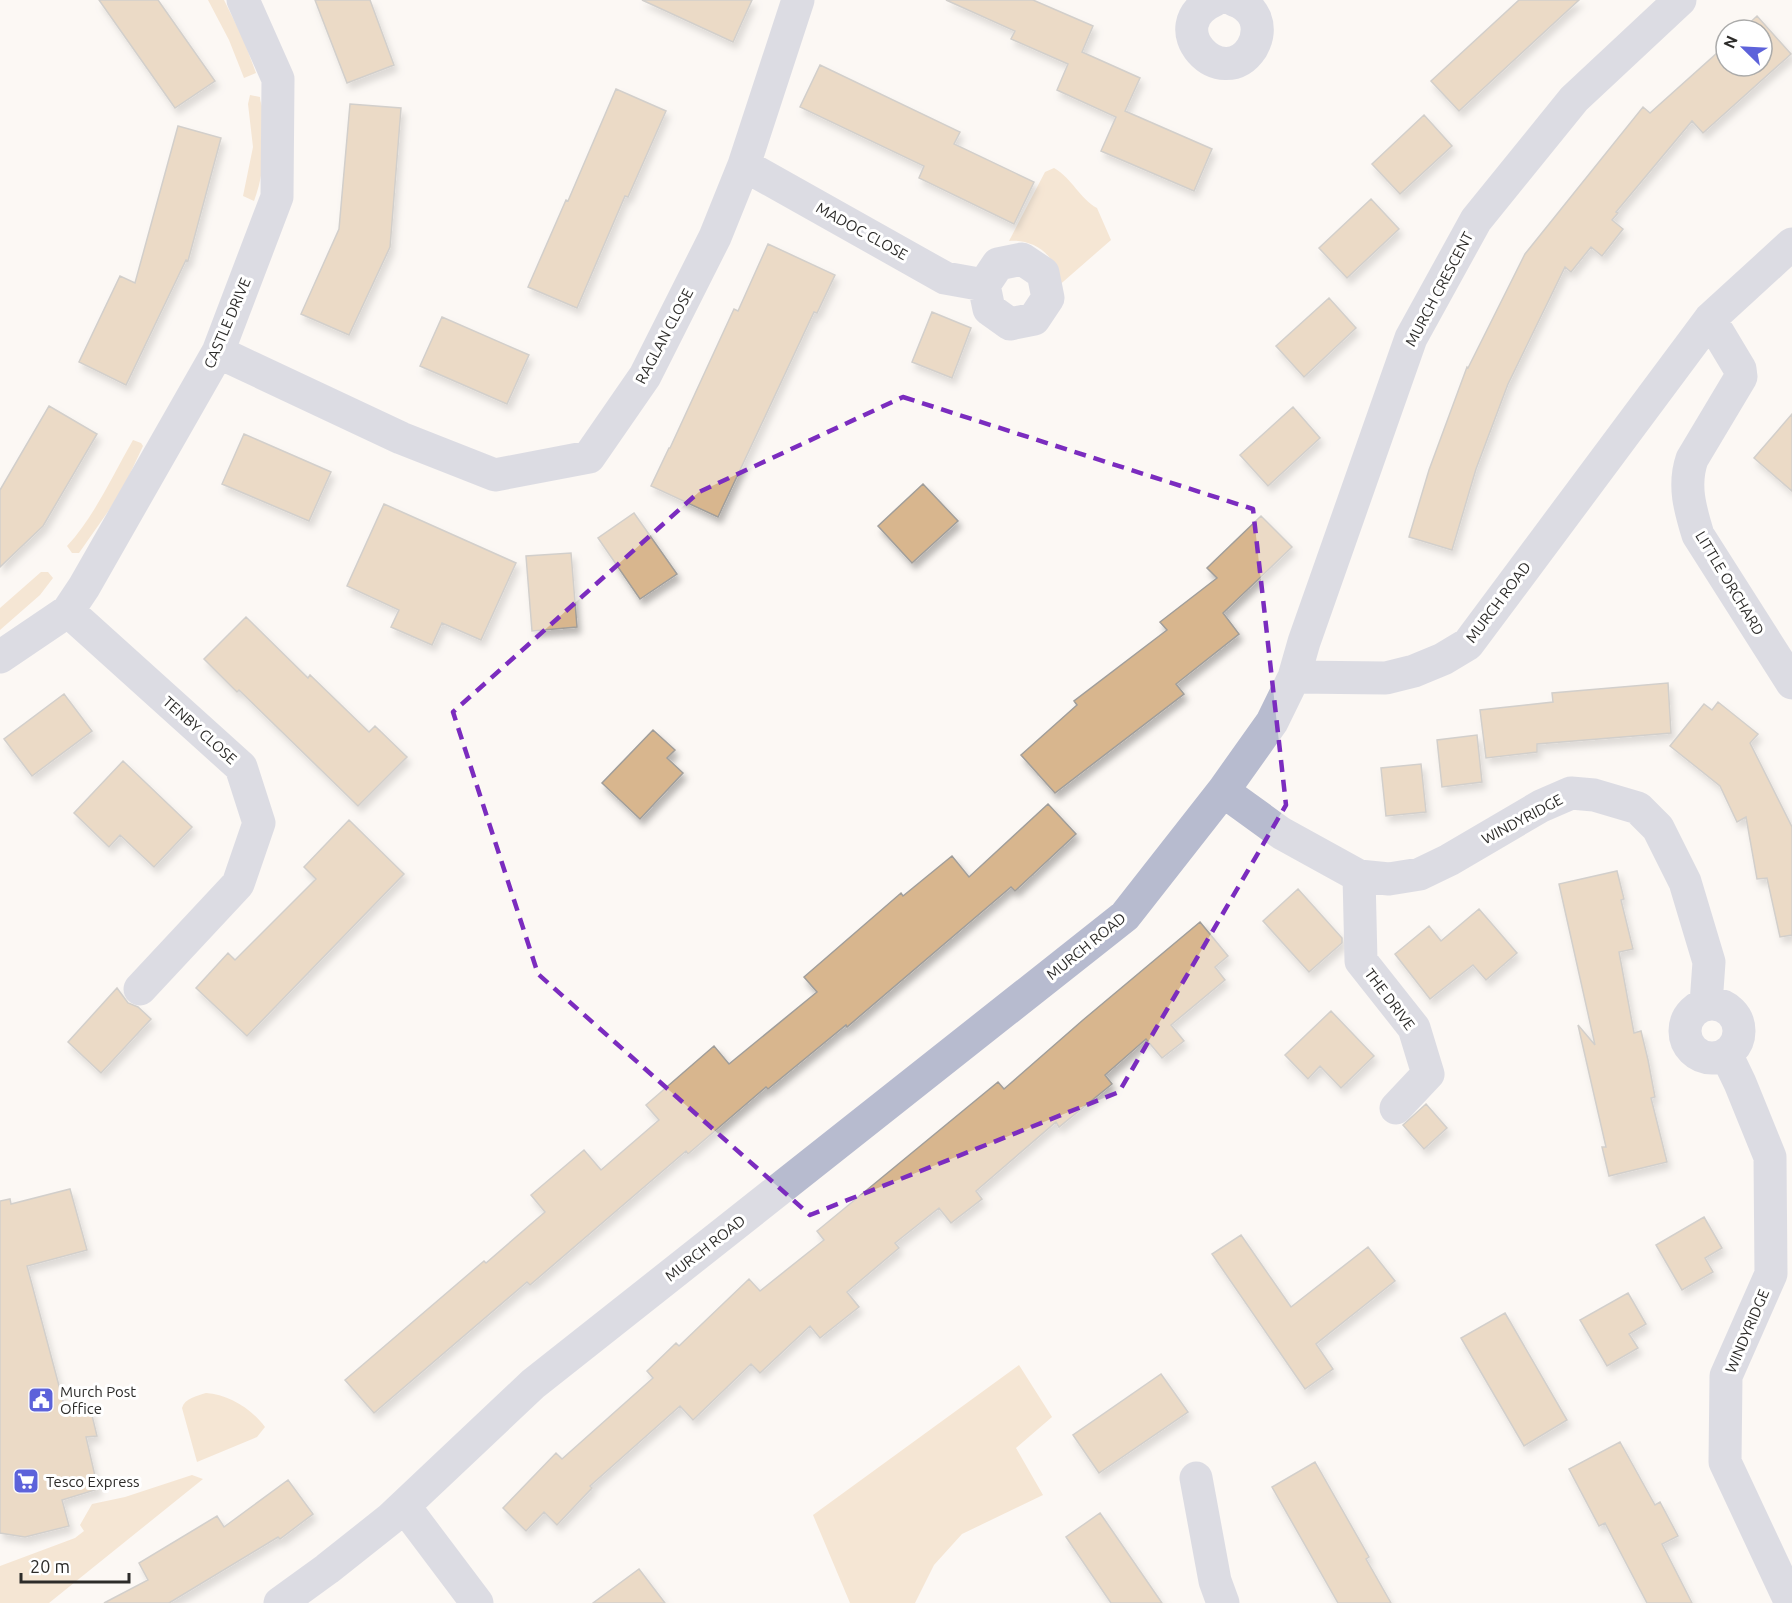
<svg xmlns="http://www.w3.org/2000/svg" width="1792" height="1603" font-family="Ubuntu,sans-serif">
	<defs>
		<filter id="shadow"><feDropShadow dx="3.5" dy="6" stdDeviation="3" flood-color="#0004"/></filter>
	</defs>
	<rect width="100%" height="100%" fill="#fcf8f4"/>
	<path fill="#eed0ad" d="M 208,0 L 224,0 L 243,38 L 256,73 L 244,78 L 229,40 Z
		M 250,95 L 260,97 C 260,102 262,105 263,110 C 267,138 264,175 254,201 L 243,196 L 253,147 L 248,104 Z
		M 1054,168 C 1072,178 1080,199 1097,208 L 1111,240 L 1056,288 C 1055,280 1055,267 1051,260 C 1043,246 1023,239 1009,241 L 1045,172 Z
		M 133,440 L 141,443 L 143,446 L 121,493 L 79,553 L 72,553 L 67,546 C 95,516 112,476 133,440 Z
		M 41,572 L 48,572 L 53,578 L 40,595 L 0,630 L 0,608 Z
		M 1019,1365 L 1052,1417 L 1016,1448 L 1043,1495 L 962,1534 L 934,1565 L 915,1603 L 850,1603 L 813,1515 Z
		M 206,1393 C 228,1394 252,1409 265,1427 L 257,1437 L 197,1462 L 182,1408 C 185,1398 197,1396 206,1393 Z
		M 192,1475 L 203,1479 L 49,1603 L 0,1603 L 0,1566 L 75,1538 L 84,1531 L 80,1525 L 92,1504 L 125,1497 Z"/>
	<path fill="#d8b68e" stroke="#a19e9a" stroke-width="1.5" filter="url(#shadow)" d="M 99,0 L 158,0 L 215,81 L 175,108 Z
		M 315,0 L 370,0 L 394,65 L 347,83 Z
		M 642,0 L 752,0 L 733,42 Z
		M 946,0 L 1033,0 L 1093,26 L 1082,52 L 1140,78 L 1125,111 L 1212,149 L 1194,191 L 1101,151 L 1116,117 L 1057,90 L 1068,64 L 1011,39 L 1015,31 Z
		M 1519,0 L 1579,0 L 1459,111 L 1431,81 Z
		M 1757,16 L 1791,54 L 1703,133 L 1692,121 L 1616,212 L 1618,213 L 1612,220 L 1623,229 L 1602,256 L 1591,247 L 1571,272 L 1565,267 L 1508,384 L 1476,469 L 1452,550 L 1409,537 L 1429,470 L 1467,367 L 1468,368 L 1525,254 L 1643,107 L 1650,113 L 1726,45 L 1726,66 L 1762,66 L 1762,30 L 1742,30 Z
		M 820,65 L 960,132 L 954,144 L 1034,182 L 1014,224 L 919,178 L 924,166 L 800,107 Z
		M 616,89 L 666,111 L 628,197 L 625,196 L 577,308 L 528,287 L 566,200 L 568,201 Z
		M 350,104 L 401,108 L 390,247 L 349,335 L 301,314 L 339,229 Z
		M 1424,115 L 1452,146 L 1400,194 L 1372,164 Z
		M 178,126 L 221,138 L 188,261 L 186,260 L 126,385 L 79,362 L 120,276 L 135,283 Z
		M 1371,199 L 1399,229 L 1347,278 L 1319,248 Z
		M 768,244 L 835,275 L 817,313 L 814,312 L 718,517 L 651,486 L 669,448 L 670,448 L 734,309 L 738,311 Z
		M 1329,298 L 1356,328 L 1304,377 L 1276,346 Z
		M 932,312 L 971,328 L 952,378 L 912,362 Z
		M 442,317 L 529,355 L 507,404 L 420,366 Z
		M 49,406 L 97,434 L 43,526 L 0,567 L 0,490 Z
		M 1293,407 L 1320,438 L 1268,486 L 1240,455 Z
		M 1792,414 L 1792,491 L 1754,458 Z
		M 244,434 L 331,472 L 309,521 L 222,484 Z
		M 923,484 L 958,521 L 912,563 L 878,526 Z
		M 384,504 L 516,563 L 481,640 L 442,623 L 432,645 L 391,627 L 399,610 L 347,586 Z
		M 634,513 L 677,574 L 640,599 L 598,538 Z
		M 1261,516 L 1292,547 L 1223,613 L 1239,634 L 1176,684 L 1184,694 L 1055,793 L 1021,755 L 1077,705 L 1074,701 L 1167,630 L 1160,622 L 1217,578 L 1207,568 Z
		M 571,553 L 577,627 L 532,631 L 526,556 Z
		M 246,617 L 308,678 L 310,675 L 369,732 L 375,726 L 407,757 L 358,806 L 239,690 L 237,692 L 204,659 Z
		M 1668,683 L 1671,733 L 1537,744 L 1537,752 L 1486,758 L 1480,710 L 1553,702 L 1552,693 Z
		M 64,694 L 92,731 L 32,776 L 4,739 Z
		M 1718,702 L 1758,734 L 1750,743 L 1792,827 L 1792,935 L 1780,937 L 1767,878 L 1757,879 L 1746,817 L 1737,822 L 1720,786 L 1670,746 L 1704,704 L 1712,710 Z
		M 653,730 L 675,750 L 667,758 L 683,773 L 640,819 L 602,783 Z
		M 1477,735 L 1482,782 L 1442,787 L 1437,740 Z
		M 123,761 L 192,827 L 154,867 L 120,835 L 109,847 L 74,813 Z
		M 1421,764 L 1426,812 L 1386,816 L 1381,768 Z
		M 1048,804 L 1076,834 L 1015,891 L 1011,887 L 847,1027 L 846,1025 L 768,1089 L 766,1087 L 688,1154 L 686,1151 L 530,1285 L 527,1282 L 374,1413 L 345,1380 L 484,1261 L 486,1263 L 545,1212 L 531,1195 L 584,1150 L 601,1170 L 659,1120 L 646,1105 L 714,1046 L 729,1064 L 817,992 L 804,977 L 901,893 L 903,896 L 952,856 L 969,877 Z
		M 349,820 L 404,874 L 247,1036 L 196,988 L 228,953 L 235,960 L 316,879 L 304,867 Z
		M 1617,871 L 1624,899 L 1621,900 L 1633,949 L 1619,952 L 1634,1033 L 1641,1031 L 1648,1060 L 1655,1097 L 1651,1098 L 1667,1162 L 1609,1176 L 1602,1147 L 1606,1147 L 1578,1025 L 1595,1045 L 1559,884 Z
		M 1298,889 L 1342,938 L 1342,943 L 1309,972 L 1263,921 Z
		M 1479,909 L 1517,953 L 1486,980 L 1473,965 L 1430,999 L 1395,954 L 1429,926 L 1441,941 Z
		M 1200,922 L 1228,956 L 1215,967 L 1225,980 L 1171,1025 L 1184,1041 L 1162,1058 L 1146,1039 L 1105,1075 L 1112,1084 L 1059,1127 L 1056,1122 L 976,1191 L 982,1199 L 951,1223 L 939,1208 L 895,1243 L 899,1248 L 847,1292 L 859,1307 L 820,1338 L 810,1326 L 760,1373 L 751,1364 L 693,1420 L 680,1406 L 590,1486 L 592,1488 L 557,1525 L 544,1512 L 526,1531 L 503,1508 L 556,1453 L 562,1459 L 653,1378 L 647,1371 L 676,1343 L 679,1346 L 749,1279 L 760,1291 L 824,1240 L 817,1231 L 998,1082 L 1004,1089 L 1083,1020 Z
		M 117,988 L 128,1003 L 138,1007 L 151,1019 L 101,1073 L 68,1042 Z
		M 1331,1011 L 1374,1056 L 1341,1088 L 1320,1066 L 1308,1079 L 1285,1055 Z
		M 1426,1104 L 1447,1128 L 1424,1149 L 1403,1125 Z
		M 70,1189 L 87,1250 L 27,1266 L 66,1412 L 90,1407 L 97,1436 L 86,1437 L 98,1489 L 62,1500 L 69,1526 L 25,1537 L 0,1533 L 0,1201 L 10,1199 L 11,1204 Z
		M 1704,1217 L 1722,1248 L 1705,1258 L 1713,1272 L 1682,1290 L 1656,1245 Z
		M 1241,1235 L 1291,1307 L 1368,1247 L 1395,1281 L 1316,1344 L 1333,1369 L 1305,1389 L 1212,1254 Z
		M 1628,1293 L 1646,1324 L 1629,1334 L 1638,1348 L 1607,1366 L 1580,1320 Z
		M 1505,1313 L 1567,1420 L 1524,1446 L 1461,1338 Z
		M 1161,1374 L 1188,1412 L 1099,1473 L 1073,1435 Z
		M 1620,1442 L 1655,1505 L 1660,1502 L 1678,1536 L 1662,1544 L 1692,1603 L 1647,1603 L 1605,1523 L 1599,1526 L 1569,1469 Z
		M 1315,1462 L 1369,1557 L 1366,1559 L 1391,1603 L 1338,1603 L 1272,1487 Z
		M 288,1480 L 313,1514 L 280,1539 L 278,1537 L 169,1603 L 104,1603 L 148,1580 L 139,1563 L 217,1516 L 224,1527 Z
		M 1100,1513 L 1162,1603 L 1111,1603 L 1066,1537 Z
		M 639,1569 L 665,1603 L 593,1603 Z"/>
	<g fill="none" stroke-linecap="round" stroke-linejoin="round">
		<path stroke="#b7bbcf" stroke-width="33" d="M 1215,0 C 1157,26 1222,94 1252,48 C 1257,39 1259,28 1255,18 C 1251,9 1243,3 1234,0
			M 744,165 L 945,278 L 984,285
			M 1022,259 L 1043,273 L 1048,298 L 1034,319 L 1010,324 L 989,309 L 984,285 L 998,264 Z
			M 1710,319 L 1740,369 L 1741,377 L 1692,459 C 1683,485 1690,509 1698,535 L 1792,683
			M 218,352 L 401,438 L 495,475 L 589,457 L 645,376 L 715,237 L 744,165 L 798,0
			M 68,611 L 241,767 L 259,823 L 238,884 L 140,989
			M 0,657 L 68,611 L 84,587 L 218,352 L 277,197 L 278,79 L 243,0
			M 1294,677 L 1386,678 L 1414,671 L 1443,659 L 1468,644 L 1710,319 L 1792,244
			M 1223,791 L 1281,833 L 1359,876 L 1389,879 L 1420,874 L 1449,860 L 1541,806 L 1571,793 L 1594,795 L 1638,808 L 1658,828 L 1685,882 L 1709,962 L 1706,1004
			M 1359,876 L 1361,961 L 1414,1028 L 1428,1074 L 1396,1108
			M1685 1031a27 27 0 1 1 54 0a27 27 0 1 1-54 0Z
			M 1726,1054 L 1740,1083 L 1770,1157 L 1771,1274 L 1726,1376 L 1725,1462 L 1791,1603
			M 1196,1478 L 1215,1581 L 1223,1603
			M 404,1506 L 477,1603
			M 280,1603 L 327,1569 L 390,1519 L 533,1384 L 1125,916 L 1223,791 L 1272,722 L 1294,677 L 1304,642 L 1411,338 L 1476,220 L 1574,99 L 1680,0"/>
	</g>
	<path d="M0 0H1792V1603H0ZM 903,397 L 1253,509 L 1286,805 L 1119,1092 L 810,1215 L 538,974 L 453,712 L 699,492 Z" fill="#fcf8f4" fill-opacity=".55" fill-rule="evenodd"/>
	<path fill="none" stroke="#7b2cbf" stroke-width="4.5" stroke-dasharray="12 8" stroke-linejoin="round" d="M 903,397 L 1253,509 L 1286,805 L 1119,1092 L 810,1215 L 538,974 L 453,712 L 699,492 Z"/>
	<defs>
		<g id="civic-square" transform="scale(1.35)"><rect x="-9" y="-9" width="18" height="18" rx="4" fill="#5d62da" stroke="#fff"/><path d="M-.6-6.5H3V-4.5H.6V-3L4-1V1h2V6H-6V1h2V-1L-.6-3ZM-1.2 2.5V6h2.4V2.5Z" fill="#fff"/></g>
		<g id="supermarket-square" transform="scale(1.35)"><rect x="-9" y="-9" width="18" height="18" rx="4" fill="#5d62da" stroke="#fff"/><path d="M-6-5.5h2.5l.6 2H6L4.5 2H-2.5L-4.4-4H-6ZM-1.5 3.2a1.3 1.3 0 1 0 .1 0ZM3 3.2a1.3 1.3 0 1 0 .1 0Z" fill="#fff"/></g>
	</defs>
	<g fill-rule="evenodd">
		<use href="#civic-square" x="41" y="1400"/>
		<use href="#supermarket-square" x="26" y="1481"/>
	</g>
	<g text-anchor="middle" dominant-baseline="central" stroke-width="6" stroke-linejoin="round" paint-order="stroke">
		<g font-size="15" fill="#2d2c2a" stroke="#fff">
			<text transform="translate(862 231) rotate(29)">MADOC CLOSE</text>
			<text transform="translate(1439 289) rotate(-62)">MURCH CRESCENT</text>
			<text transform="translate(227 323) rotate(-67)">CASTLE DRIVE</text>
			<text transform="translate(664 336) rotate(-62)">RAGLAN CLOSE</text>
			<text transform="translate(1730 583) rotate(59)">LITTLE ORCHARD</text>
			<text transform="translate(1498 602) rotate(-53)">MURCH ROAD</text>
			<text transform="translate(200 730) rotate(42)">TENBY CLOSE</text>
			<text transform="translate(1522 819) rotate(-28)">WINDYRIDGE</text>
			<text transform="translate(1086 946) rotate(-39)">MURCH ROAD</text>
			<text transform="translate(1390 999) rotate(53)">THE DRIVE</text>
			<text transform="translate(705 1248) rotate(-38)">MURCH ROAD</text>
			<text transform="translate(1747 1331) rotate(-67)">WINDYRIDGE</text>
		</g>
		<g font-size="15" fill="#2d2c2a" stroke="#fff" text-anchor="start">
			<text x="60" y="1391">Murch Post<tspan x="60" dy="17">Office</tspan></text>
			<text x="46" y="1481">Tesco Express</text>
		</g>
	</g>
	<g transform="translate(1744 48) rotate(294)"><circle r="28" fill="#ffffff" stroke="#ababaa" stroke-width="1.5"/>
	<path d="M0-4.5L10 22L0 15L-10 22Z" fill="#5d62da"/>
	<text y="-9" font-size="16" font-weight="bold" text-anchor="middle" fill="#2d2c2a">N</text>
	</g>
	<path d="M21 1573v9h108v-9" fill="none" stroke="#2d2c2a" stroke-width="3"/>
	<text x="30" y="1573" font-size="18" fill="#2d2c2a" stroke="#ffffff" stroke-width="4.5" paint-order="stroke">20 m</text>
</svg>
